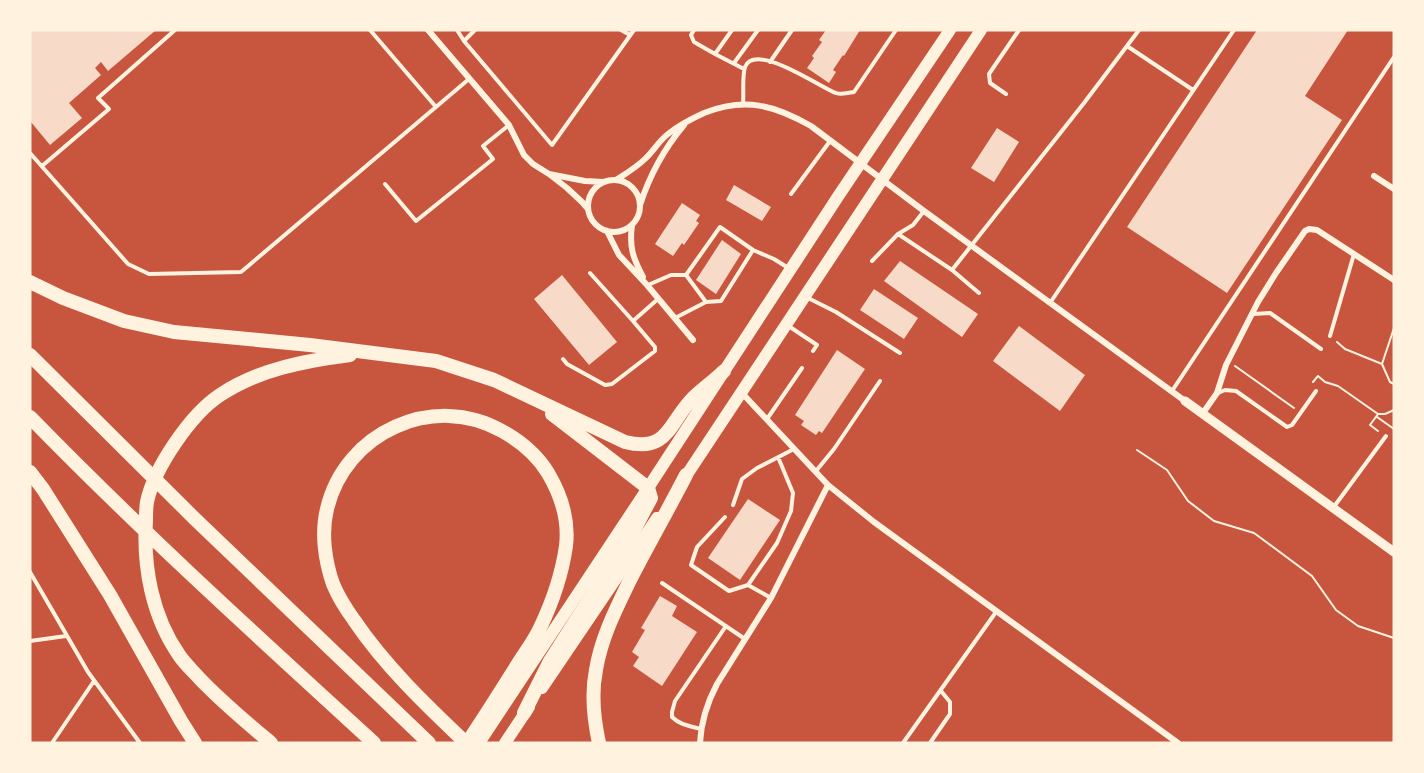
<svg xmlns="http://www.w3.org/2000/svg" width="1424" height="773" font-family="'Titillium Web',sans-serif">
	<rect width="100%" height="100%" fill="#c8553d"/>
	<path fill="#f7dbc8" d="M 30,30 L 156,30 L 108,71 L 101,62 L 95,68 L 101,75 L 69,103 L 82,118 L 50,145 L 31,122 L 30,123 Z
		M 826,30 L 860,30 L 844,56 L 843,55 L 833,70 L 836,72 L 829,83 L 807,68 L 814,58 L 812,56 L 822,42 L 819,40 Z
		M 1257,30 L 1348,30 L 1305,96 L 1342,120 L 1227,293 L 1127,227 Z
		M 997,128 L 1019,142 L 994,182 L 971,168 Z
		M 734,185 L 771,207 L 762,221 L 726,200 Z
		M 682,203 L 700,215 L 696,221 L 699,223 L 684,245 L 682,243 L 673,256 L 655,244 Z
		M 722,240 L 741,254 L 716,294 L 696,280 Z
		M 900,261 L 978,314 L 962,337 L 884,281 Z
		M 562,275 L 617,342 L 589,365 L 534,299 Z
		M 874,289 L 918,318 L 904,339 L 860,310 Z
		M 1019,326 L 1085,375 L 1060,411 L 993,361 Z
		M 837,350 L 865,369 L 822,433 L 819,431 L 816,435 L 801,425 L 804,421 L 795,415 Z
		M 748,499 L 780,520 L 740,580 L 708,558 Z
		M 660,596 L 677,606 L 672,616 L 697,632 L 662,686 L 633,666 L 639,657 L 632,652 L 645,630 L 641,628 Z"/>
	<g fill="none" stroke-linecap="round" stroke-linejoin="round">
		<path stroke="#fff3e0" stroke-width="2" d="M 1337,342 L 1345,349 L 1382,364 L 1390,382 L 1394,384
			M 1382,364 L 1394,328
			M 1235,366 L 1294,408
			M 1313,382 L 1318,376 L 1325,382 L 1338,386 L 1378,414 L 1385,414 L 1394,410
			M 1378,414 L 1370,425 L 1378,431
			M 1377,417 L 1394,429
			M 1137,450 L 1167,470 L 1188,501 L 1214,521 L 1254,533 L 1312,576 L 1336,610 L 1358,626 L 1394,638"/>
		<path stroke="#fff3e0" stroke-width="4" d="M 370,30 L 436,107
			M 457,30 L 464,41 L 552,145 L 634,30
			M 621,30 L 630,35
			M 694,30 L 691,35 L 694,42 L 715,54
			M 732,30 L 715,54 L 744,69
			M 464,41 L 475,30
			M 1127,46 L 1193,90
			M 770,62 L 792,30
			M 734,63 L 758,30
			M 1006,94 L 990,83 L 989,74 L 1019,30
			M 743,104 C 744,94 742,76 745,67 C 755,41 821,88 836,93 C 841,95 849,93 854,92 L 896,30
			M 30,153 L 128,264 L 149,274 L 241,272 L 469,79
			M 42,166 L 109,109 L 98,98 L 175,30
			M 385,184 L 416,221 L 493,159 L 483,146 L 509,125
			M 791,194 L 830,141
			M 898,234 L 913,225 L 924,211
			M 872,261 L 898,234 L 952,270 L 1084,103 L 1139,30
			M 952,270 L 979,293
			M 590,273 L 633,321
			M 686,275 L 706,302 L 721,301 L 753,250
			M 648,285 L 671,275 L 686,275 L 720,227 L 753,250 L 774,259 L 790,269
			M 806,297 L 836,312 L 900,353
			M 1050,303 L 1234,30
			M 1253,314 L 1270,313 L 1321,349
			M 675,318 L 706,302
			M 787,325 L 817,345 L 813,351
			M 1330,336 L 1354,254
			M 563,359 L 567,364 L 605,385 L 612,384 L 655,351 L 655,347 L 633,321 L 658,299
			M 1172,391 L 1394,57
			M 1218,393 L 1225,390 L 1236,391 L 1287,427 L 1292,425 L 1316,391
			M 767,419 L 802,368
			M 816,471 L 834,449 L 880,381
			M 733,505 L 742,479 L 757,468 L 794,449
			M 1333,508 L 1386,436
			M 725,517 L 697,547 L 691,565 L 729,591 L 748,585 L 777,543 L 791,511 L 793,493 L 778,457
			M 30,572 L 88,672 L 140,743
			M 662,583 L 745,639
			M 748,585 L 771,598
			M 30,641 L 66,636
			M 701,729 C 690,726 680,725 672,717 L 672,712 L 675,701 L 726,626
			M 52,743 L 94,681
			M 903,743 L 996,612
			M 930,743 L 950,714 L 950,702 L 941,691"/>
		<path stroke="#fff3e0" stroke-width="6" d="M 428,30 L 509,125 L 524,155 L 533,164 L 549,174 L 567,188 L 582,202 L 588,209
			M 549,174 L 585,181 L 604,182
			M 1374,176 L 1394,189
			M 616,180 C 627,173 637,167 646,158 C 654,150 659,141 668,134 C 679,125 691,119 704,113 C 745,97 774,105 811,126 L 924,211 L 1185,401
			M588 206a26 26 0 1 1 52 0a26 26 0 1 1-52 0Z
			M 640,205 C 650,174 663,150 684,125
			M 632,225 C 629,247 633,258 643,277
			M 607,231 L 619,255 L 647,285 L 693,340
			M 742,393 L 828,485 L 874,522 L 1178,743
			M 1203,413 L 1217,393 L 1226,365 L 1258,302 L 1276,273 L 1305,231 L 1309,229 L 1317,230 L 1394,280
			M 700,743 C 701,722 707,703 717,684 L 771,598 L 828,485"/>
		<path stroke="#fff3e0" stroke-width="9" d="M 1185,401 L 1394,552"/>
		<path stroke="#fff3e0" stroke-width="12" d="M 682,482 L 981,30
			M 542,688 L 657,518
			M 479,743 L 648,488 L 839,195 L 950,30
			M 505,743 L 529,707"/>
		<path stroke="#fff3e0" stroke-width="14" d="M 30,282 L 63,298 L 124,321 L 174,332 L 310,345 L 436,361 L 494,380 L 625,442 C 668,453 668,424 692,399 C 702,389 714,381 724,371
			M 30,355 L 195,519 L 429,743
			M 30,417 C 140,530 257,636 374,743
			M 30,472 L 43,489 L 110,595 L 181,721 L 195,743
			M 524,713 L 550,661 L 635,528 L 651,498 L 648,488 L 552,414
			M 271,743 C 246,722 223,703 200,679 C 193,671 185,664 179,655 C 152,616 143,567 146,520 C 146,515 146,508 147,502 C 154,468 191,414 220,395 C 259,369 305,361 350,355
			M 466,743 C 426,705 385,666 354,620 C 346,609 338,596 333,584 C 325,561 321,533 327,509 C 345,432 434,392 502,431 C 520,441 537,455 548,473 C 561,495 569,521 566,546 C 562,574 552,603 540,628 C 534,641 524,654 516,667 C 500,692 484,718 467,743
			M 599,743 C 594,720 591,694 596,670 C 601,638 616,609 630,580 C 648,545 668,510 686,475"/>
	</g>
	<rect width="1424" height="773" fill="none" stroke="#fff3e0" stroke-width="63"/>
</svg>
